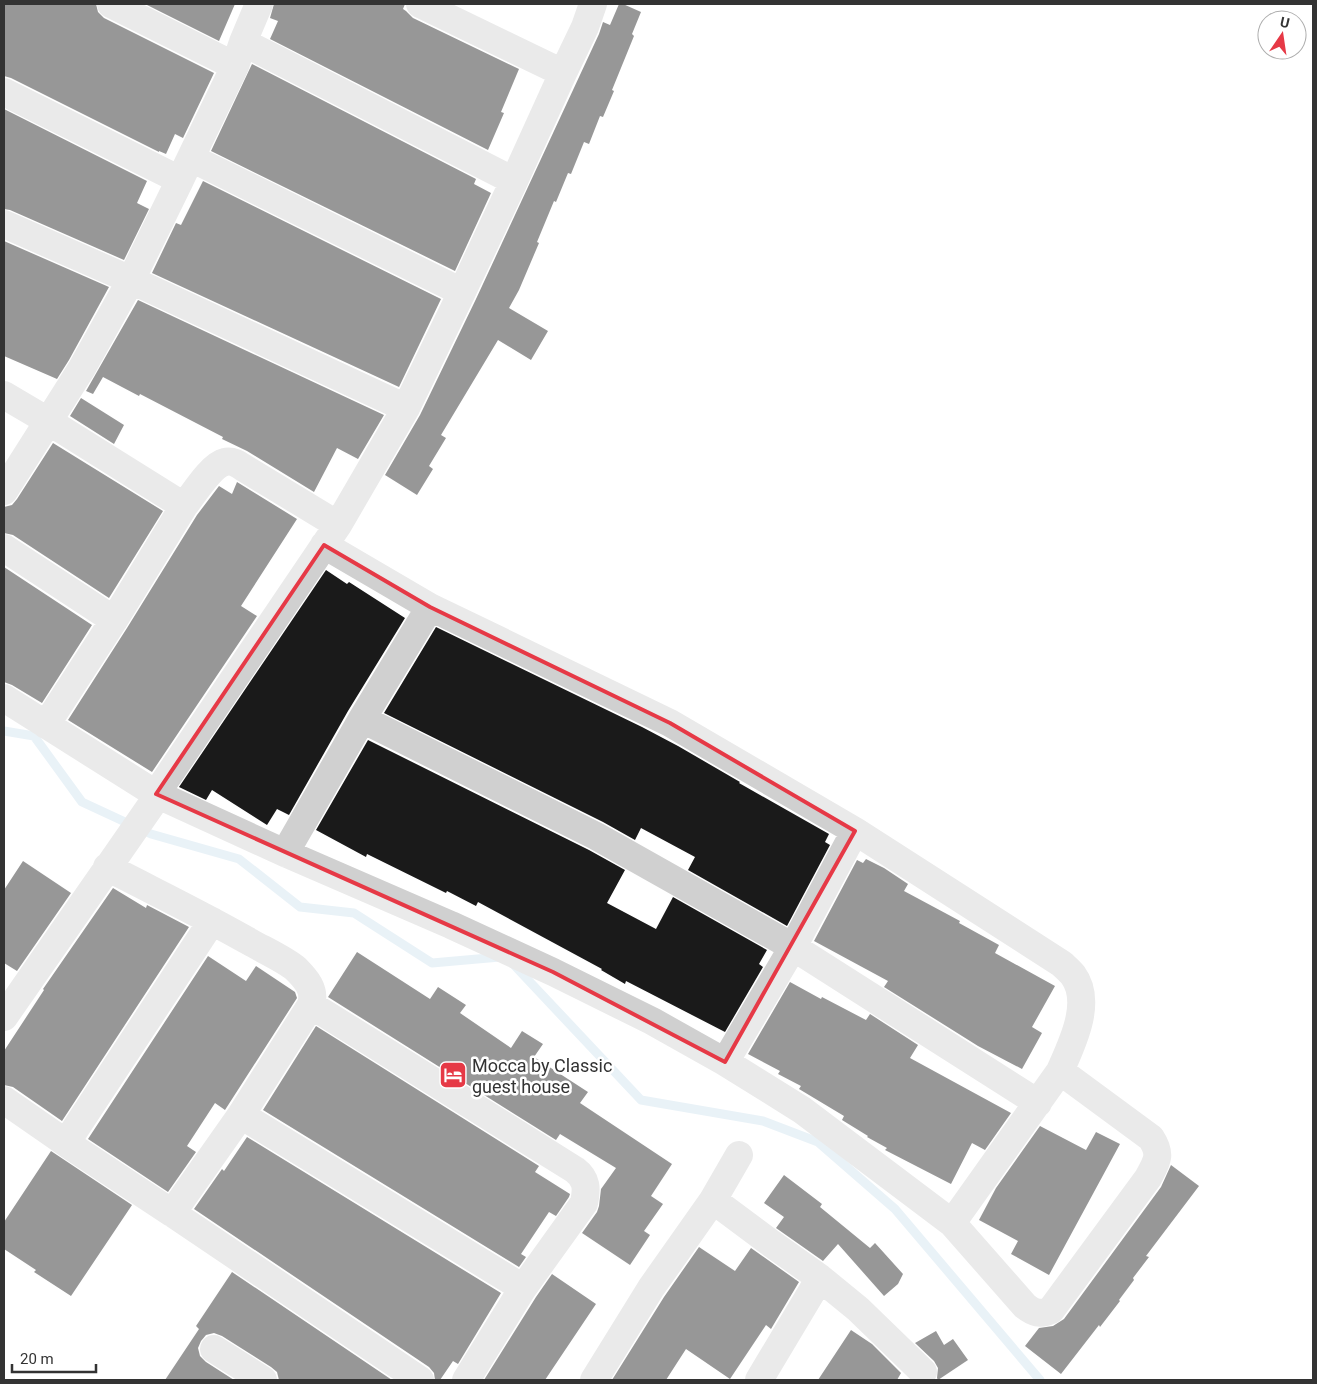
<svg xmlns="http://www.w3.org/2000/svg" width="1317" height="1384" font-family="Roboto,sans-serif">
	<rect width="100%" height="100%" fill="#fff"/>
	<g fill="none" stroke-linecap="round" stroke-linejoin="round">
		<path stroke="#cfe2ee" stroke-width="9" d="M 4,731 L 34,736 L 82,802 L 151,834 L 239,859 L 300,907 L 354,913 L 432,963 L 500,957
			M 514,965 L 641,1100 L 763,1121 L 818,1142 L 895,1209 L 1040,1380"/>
	</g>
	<path fill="#1a1a1a" d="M 4,4 L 96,4 L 98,12 L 104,18 L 214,73 L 183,138 L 175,134 L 166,154 L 159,151 L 159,152 L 11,78 L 4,76 Z
		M 145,4 L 235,4 L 219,41 Z
		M 274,4 L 405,4 L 403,9 L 406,11 L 413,18 L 519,69 L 501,112 L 504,113 L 488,150 L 270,39 L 278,21 L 270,18 Z
		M 619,4 L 623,4 L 641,12 L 632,34 L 634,36 L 612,90 L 614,91 L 603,117 L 600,116 L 589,144 L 584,142 L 571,174 L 568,173 L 556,202 L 554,201 L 537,242 L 539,243 L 519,290 L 509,308 L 548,331 L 531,360 L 498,340 L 441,435 L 446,438 L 429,466 L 433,469 L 417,495 L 385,475 L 420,415 L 476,299 L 599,34 L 603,22 L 610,25 Z
		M 252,64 L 476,179 L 474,184 L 491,193 L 455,271 L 211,151 Z
		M 4,109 L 147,181 L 137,203 L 149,209 L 124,260 L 10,210 L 4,209 Z
		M 203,181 L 441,299 L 399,387 L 152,273 L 176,223 L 181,225 Z
		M 4,241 L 109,287 L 69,360 L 57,379 L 4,356 Z
		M 138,300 L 384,415 L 358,459 L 337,448 L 314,492 L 247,451 L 222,439 L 223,437 L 140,394 L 139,396 L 103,377 L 93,394 L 86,391 Z
		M 81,398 L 124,425 L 114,444 L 70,416 Z
		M 53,443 L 163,511 L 109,598 L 13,535 L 4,533 L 4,507 L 12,505 L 17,499 Z
		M 237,482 L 297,519 L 241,606 L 257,616 L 152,772 L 68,720 L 127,628 L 197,515 L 219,486 L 232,494 Z
		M 4,567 L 92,625 L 42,703 L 12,685 L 4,682 Z
		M 326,570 L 347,584 L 349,582 L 405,618 L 348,711 L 289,815 L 277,809 L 267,825 L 212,790 L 206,800 L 179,787 Z
		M 436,627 L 642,727 L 678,746 L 740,782 L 739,783 L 829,834 L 825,842 L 830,845 L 787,926 L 688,870 L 695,857 L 641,828 L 635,840 L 603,822 L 384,713 Z
		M 368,740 L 589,850 L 625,870 L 607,903 L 656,929 L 673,897 L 767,950 L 759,964 L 763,967 L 725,1032 L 626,981 L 625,984 L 601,970 L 602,969 L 478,902 L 476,906 L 447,891 L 446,893 L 367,854 L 366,857 L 316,830 Z
		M 866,859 L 884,868 L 908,884 L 904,891 L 960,921 L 959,923 L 999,945 L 995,953 L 1055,986 L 1032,1027 L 1042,1033 L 1022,1069 L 978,1046 L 884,987 L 888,981 L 814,941 L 857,860 L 863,863 Z
		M 23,861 L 71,893 L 17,971 L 4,963 L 4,890 Z
		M 113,888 L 146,908 L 147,905 L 189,927 L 62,1121 L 13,1087 L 4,1085 L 4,1051 L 44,990 L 43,989 Z
		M 357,952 L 430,999 L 438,987 L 466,1005 L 460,1013 L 511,1048 L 522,1031 L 543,1044 L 534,1057 L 588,1092 L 580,1103 L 672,1164 L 651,1196 L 663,1204 L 644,1231 L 650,1235 L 630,1265 L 582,1233 L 597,1212 L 599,1206 L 601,1189 L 616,1168 L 560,1134 L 556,1140 L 328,997 Z
		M 208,956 L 246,981 L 256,966 L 295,992 L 297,998 L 225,1110 L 215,1103 L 187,1146 L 196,1152 L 168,1192 L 88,1139 Z
		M 790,982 L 821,999 L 822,997 L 866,1020 L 870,1014 L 918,1045 L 910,1058 L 1011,1113 L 985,1150 L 972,1143 L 951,1184 L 885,1150 L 887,1148 L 867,1137 L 868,1136 L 842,1120 L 844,1116 L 799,1089 L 801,1086 L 778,1074 L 780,1071 L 748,1054 Z
		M 316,1026 L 539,1166 L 535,1172 L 570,1194 L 569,1197 L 556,1216 L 549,1212 L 521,1254 L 526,1257 L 519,1267 L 263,1110 Z
		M 1040,1126 L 1086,1150 L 1096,1132 L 1120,1144 L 1049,1275 L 1011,1254 L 1018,1241 L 979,1220 L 996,1188 Z
		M 247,1137 L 501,1293 L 458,1364 L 453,1361 L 440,1380 L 435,1380 L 434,1373 L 429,1367 L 194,1209 L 222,1169 L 224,1171 Z
		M 51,1151 L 132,1205 L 71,1296 L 34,1272 L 36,1270 L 4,1249 L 4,1222 Z
		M 1171,1165 L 1199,1186 L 1146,1256 L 1149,1257 L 1133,1278 L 1134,1280 L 1119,1300 L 1120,1301 L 1100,1327 L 1099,1325 L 1061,1374 L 1025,1346 L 1039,1328 L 1053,1326 L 1064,1319 L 1161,1187 Z
		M 784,1175 L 822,1204 L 820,1207 L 870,1248 L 875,1243 L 903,1274 L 898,1284 L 884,1296 L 838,1244 L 823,1261 L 776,1228 L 784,1217 L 764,1203 Z
		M 699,1247 L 735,1271 L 751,1248 L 799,1282 L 771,1329 L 766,1325 L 730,1379 L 686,1349 L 666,1380 L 612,1380 L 664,1297 Z
		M 232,1272 L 392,1380 L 279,1380 L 277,1372 L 271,1367 L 222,1336 L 214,1333 L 206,1335 L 201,1341 L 198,1348 L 200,1356 L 206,1362 L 234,1380 L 165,1380 L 199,1329 L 196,1326 Z
		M 552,1274 L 596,1304 L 545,1380 L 484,1380 L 536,1297 Z
		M 851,1330 L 872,1344 L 901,1373 L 897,1380 L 818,1380 Z
		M 936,1331 L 944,1345 L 953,1339 L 968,1360 L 938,1380 L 937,1378 L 938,1368 L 934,1361 L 915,1343 Z"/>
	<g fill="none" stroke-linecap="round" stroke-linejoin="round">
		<path stroke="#d0d0d0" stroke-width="28" d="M 111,4 L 235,66
			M 420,4 L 563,73
			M 243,42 L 514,181
			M 4,92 L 180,180 L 235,66 L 243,42 L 259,4
			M 191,158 L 462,292
			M 4,224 L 131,280 L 406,408
			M 4,395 L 48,421 L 184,506 C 193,495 211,465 225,462 C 232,460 238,464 244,468 L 338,525
			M 4,491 L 82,368 L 131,280 L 180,180
			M 324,545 L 430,607 L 670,723 L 855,831 L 1062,964 C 1065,967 1070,971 1073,975 C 1093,1002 1072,1044 1060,1071
			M 4,548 L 114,620 L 184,506
			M 4,698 L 156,794 L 285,853 L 451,925 L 553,972 L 652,1021 L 725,1062 L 802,1110 L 952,1223 L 1025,1306 C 1034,1313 1040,1315 1051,1310 L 1148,1178 C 1157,1161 1162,1155 1151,1138 L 1060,1071 L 952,1223
			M 362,719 L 596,836 L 793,947 L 1038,1103
			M 46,725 L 114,620
			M 285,853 L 362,719 L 430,607
			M 311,1005 L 575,1170 C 587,1179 587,1189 584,1203 L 523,1288 L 466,1380
			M 4,1017 L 152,804 L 156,794 L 338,525 L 406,408 L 462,292 L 514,181 L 563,73 L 585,27 L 593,4
			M 725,1062 L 793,947 L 855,831
			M 4,1100 L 66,1143 L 172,1213 L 241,1115 L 311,1005 C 316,990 306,979 296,969 C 286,960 262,949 250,942 C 203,915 155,892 107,867
			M 241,1115 L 523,1288
			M 66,1143 L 212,921
			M 713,1200 L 772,1244 L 820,1278 L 858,1309 L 923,1372
			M 172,1213 L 420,1380
			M 214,1349 L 263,1380
			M 594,1380 L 651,1288 L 713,1200 L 739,1155
			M 759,1380 L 820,1278"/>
	</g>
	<path d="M0 0H1317V1384H0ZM 324,545 L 430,607 L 670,723 L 855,831 L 725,1062 L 553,972 L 156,794 Z" fill="#fff" fill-opacity=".55" fill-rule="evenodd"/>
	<path fill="none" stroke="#e63946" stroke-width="4" stroke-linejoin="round" d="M 324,545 L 430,607 L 670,723 L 855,831 L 725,1062 L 553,972 L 156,794 Z"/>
	<defs>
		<g id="hotel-square" transform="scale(1.4375)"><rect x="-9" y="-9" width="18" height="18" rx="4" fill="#e63946" stroke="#fff"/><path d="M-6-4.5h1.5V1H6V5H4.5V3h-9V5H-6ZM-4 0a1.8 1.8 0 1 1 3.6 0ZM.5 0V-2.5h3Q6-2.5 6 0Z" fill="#fff"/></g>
	</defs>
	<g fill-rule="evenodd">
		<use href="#hotel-square" x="453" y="1075"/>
	</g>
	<g text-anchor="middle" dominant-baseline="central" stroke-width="5" stroke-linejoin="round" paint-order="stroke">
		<g font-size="18" fill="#333" stroke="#fff" text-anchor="start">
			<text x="472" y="1065">Mocca by Classic<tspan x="472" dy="21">guest house</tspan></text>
		</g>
	</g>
	<rect width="1317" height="1384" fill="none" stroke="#333333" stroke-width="10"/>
	<g transform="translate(1282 35) rotate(13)"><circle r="24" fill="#ffffff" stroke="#adadad"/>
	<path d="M0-4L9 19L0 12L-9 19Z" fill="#e63946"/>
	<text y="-8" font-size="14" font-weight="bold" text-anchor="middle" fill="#333333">U</text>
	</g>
	<path d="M12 1364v8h84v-8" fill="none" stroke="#333333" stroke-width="2.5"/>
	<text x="20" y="1364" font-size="15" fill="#333333" stroke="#ffffff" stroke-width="4" paint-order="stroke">20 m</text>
</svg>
